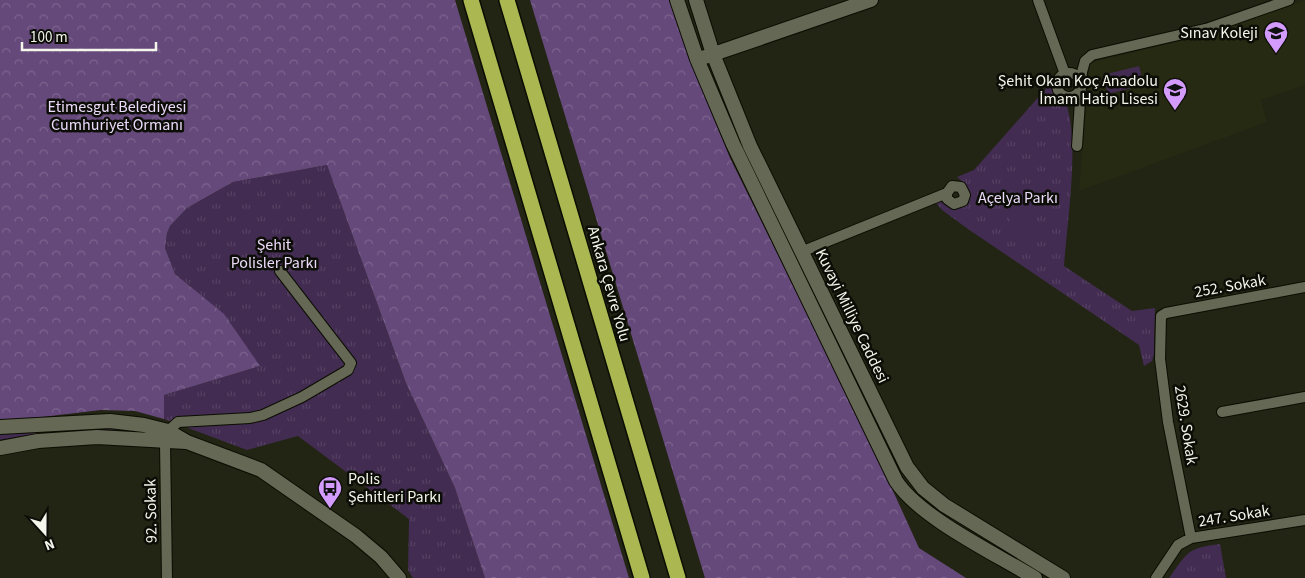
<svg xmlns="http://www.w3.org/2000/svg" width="1305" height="578" font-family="'Source Sans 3',sans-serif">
	<defs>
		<pattern id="grass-tufts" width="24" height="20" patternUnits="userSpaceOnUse" patternTransform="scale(1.25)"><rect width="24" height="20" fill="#422c51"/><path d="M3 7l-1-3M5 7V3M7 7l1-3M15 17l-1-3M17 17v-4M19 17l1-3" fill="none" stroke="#554162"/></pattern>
		<pattern id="forest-crowns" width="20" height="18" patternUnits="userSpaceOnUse" patternTransform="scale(1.25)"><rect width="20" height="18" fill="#66497b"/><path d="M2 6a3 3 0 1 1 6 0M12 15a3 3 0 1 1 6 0" fill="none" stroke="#7c648e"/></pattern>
	</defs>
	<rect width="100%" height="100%" fill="#222414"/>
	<path fill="#272a13" d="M 1305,0 L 1305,85 L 1261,100 L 1267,122 L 1079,191 L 1090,63 L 1205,35 Z"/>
	<path fill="url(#grass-tufts)" d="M 1050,84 L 1054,84 C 1057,90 1064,97 1066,103 C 1080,143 1067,222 1064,266 L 1132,311 L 1155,308 L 1154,354 L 1152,361 L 1144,366 L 1139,345 L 968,229 L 942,210 L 936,203 L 940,201 L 948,207 L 960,206 L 964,183 L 957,177 L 974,170 Z
		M 327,165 L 406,383 L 455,488 L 485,578 L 413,578 L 408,570 L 409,519 L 298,436 L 247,450 L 164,419 L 164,395 L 260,366 L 190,286 L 175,274 L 165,248 L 167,233 L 170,226 L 187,208 L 233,182 Z
		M 105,427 L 161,434 L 83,431 L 23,436 L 0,441 L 0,432 Z
		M 1220,544 L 1226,578 L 1169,578 C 1188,552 1187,548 1220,544 Z"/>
	<path fill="url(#forest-crowns)" d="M 0,0 L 455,0 L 629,578 L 485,578 L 455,488 L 406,383 L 327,165 L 233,182 L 187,208 L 170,226 L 167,233 L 165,248 L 175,274 L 224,314 L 260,366 L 164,395 L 164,419 L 135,411 L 101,410 L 0,422 Z
		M 530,0 L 671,0 L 690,61 L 730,158 L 872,445 L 919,548 L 966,578 L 705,578 Z"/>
	<path fill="#422c51" d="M 1139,66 L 1144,85 L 1108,94 L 1103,75 Z
		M 1030,198 L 1037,234 L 1014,239 L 1007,202 Z"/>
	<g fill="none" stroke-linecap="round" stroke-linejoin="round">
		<g stroke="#0b0d01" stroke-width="12">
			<path id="street" d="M 1038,0 L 1065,74
				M1057 85a12 12 0 1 1 24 0a12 12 0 1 1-24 0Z
				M 1077,146 L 1082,72 L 1085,61 L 1092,55 L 1209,28 L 1289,0
				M 801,252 L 947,193 L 952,186 L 961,187 L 965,195 L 963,201 L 954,204 L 947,199 L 947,193
				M 1222,412 L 1305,397
				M 168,431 L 178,422 L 250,418 L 263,415 L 302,397 L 348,370 L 351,363 L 280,271
				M 165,443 L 167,578
				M 1191,538 L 1168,422 L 1160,359 L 1161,316 L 1166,313 L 1305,287
				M 1156,578 L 1178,545 L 1191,538 L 1305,520"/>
		</g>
		<g stroke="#0b0d01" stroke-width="16">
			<path id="secondary" d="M 677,0 L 697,59 L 733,144 L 896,481 C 920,518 996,554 1035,578
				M 696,0 L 713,54 L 750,146 L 907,467 L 923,488 L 944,505 L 1063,578
				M 705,57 L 871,0
				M 0,427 L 110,421 L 144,425 L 168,431 L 187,442 L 261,470 L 356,536 L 381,557 L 399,578
				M 0,448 L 38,441 L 97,437 L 186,442"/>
		</g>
		<g stroke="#0b0d01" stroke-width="18">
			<path id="highway" d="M 471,0 L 642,578
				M 507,0 L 678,578"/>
		</g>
		<use href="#street" stroke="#656855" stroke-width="10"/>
		<use href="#secondary" stroke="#656855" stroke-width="14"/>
		<use href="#highway" stroke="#abb852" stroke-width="15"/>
	</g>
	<defs>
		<g id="school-pin" transform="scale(1.25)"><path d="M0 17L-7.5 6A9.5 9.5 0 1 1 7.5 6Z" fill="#d39cfc" stroke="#0c0d06"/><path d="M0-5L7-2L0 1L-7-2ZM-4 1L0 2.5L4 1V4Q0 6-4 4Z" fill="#111"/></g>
		<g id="bus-pin" transform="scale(1.25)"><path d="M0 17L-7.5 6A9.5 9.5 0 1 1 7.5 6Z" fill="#d39cfc" stroke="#0c0d06"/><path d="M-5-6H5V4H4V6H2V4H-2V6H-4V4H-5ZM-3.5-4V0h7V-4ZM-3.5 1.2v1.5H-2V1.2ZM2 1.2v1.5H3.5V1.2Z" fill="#111"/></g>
	</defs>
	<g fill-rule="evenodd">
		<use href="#school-pin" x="1276" y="33"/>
		<use href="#school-pin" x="1175" y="90"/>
		<use href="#bus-pin" x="330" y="488"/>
	</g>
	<g text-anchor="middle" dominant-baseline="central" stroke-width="5" stroke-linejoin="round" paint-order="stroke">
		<g font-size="16" fill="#f4f6eb" stroke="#0c0d06" text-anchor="end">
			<text x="1258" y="33">Sınav Koleji</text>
			<text x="1158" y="81">Şehit Okan Koç Anadolu<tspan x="1158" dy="18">İmam Hatip Lisesi</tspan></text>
			<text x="348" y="479" text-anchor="start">Polis<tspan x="348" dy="18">Şehitleri Parkı</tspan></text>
		</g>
		<g font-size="16" fill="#ecdafa" stroke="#0c0d06">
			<text x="117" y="107">Etimesgut Belediyesi<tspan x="117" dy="18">Cumhuriyet Ormanı</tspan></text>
			<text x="1018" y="198">Açelya Parkı</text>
			<text x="274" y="245">Şehit<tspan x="274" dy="18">Polisler Parkı</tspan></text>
		</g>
		<g font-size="16" fill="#f4f6eb" stroke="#0c0d06">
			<text transform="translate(609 284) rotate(74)">Ankara Çevre Yolu</text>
			<text transform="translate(1230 286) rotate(-10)">252. Sokak</text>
			<text transform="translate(852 316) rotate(64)">Kuvayi Milliye Caddesi</text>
			<text transform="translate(1186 425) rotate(81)">2629. Sokak</text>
			<text transform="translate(151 511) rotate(-91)">92. Sokak</text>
			<text transform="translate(1234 516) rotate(-9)">247. Sokak</text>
		</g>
	</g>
	<g transform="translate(45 533) rotate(159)" stroke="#0c0d06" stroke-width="4" paint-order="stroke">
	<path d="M0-4L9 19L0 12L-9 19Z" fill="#f4f6eb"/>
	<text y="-8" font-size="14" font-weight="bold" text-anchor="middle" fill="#f4f6eb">N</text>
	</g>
	<path d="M22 42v8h134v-8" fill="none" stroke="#f4f6eb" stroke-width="2.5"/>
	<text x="30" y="42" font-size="15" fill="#f4f6eb" stroke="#0c0d06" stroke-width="4" paint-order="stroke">100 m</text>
</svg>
